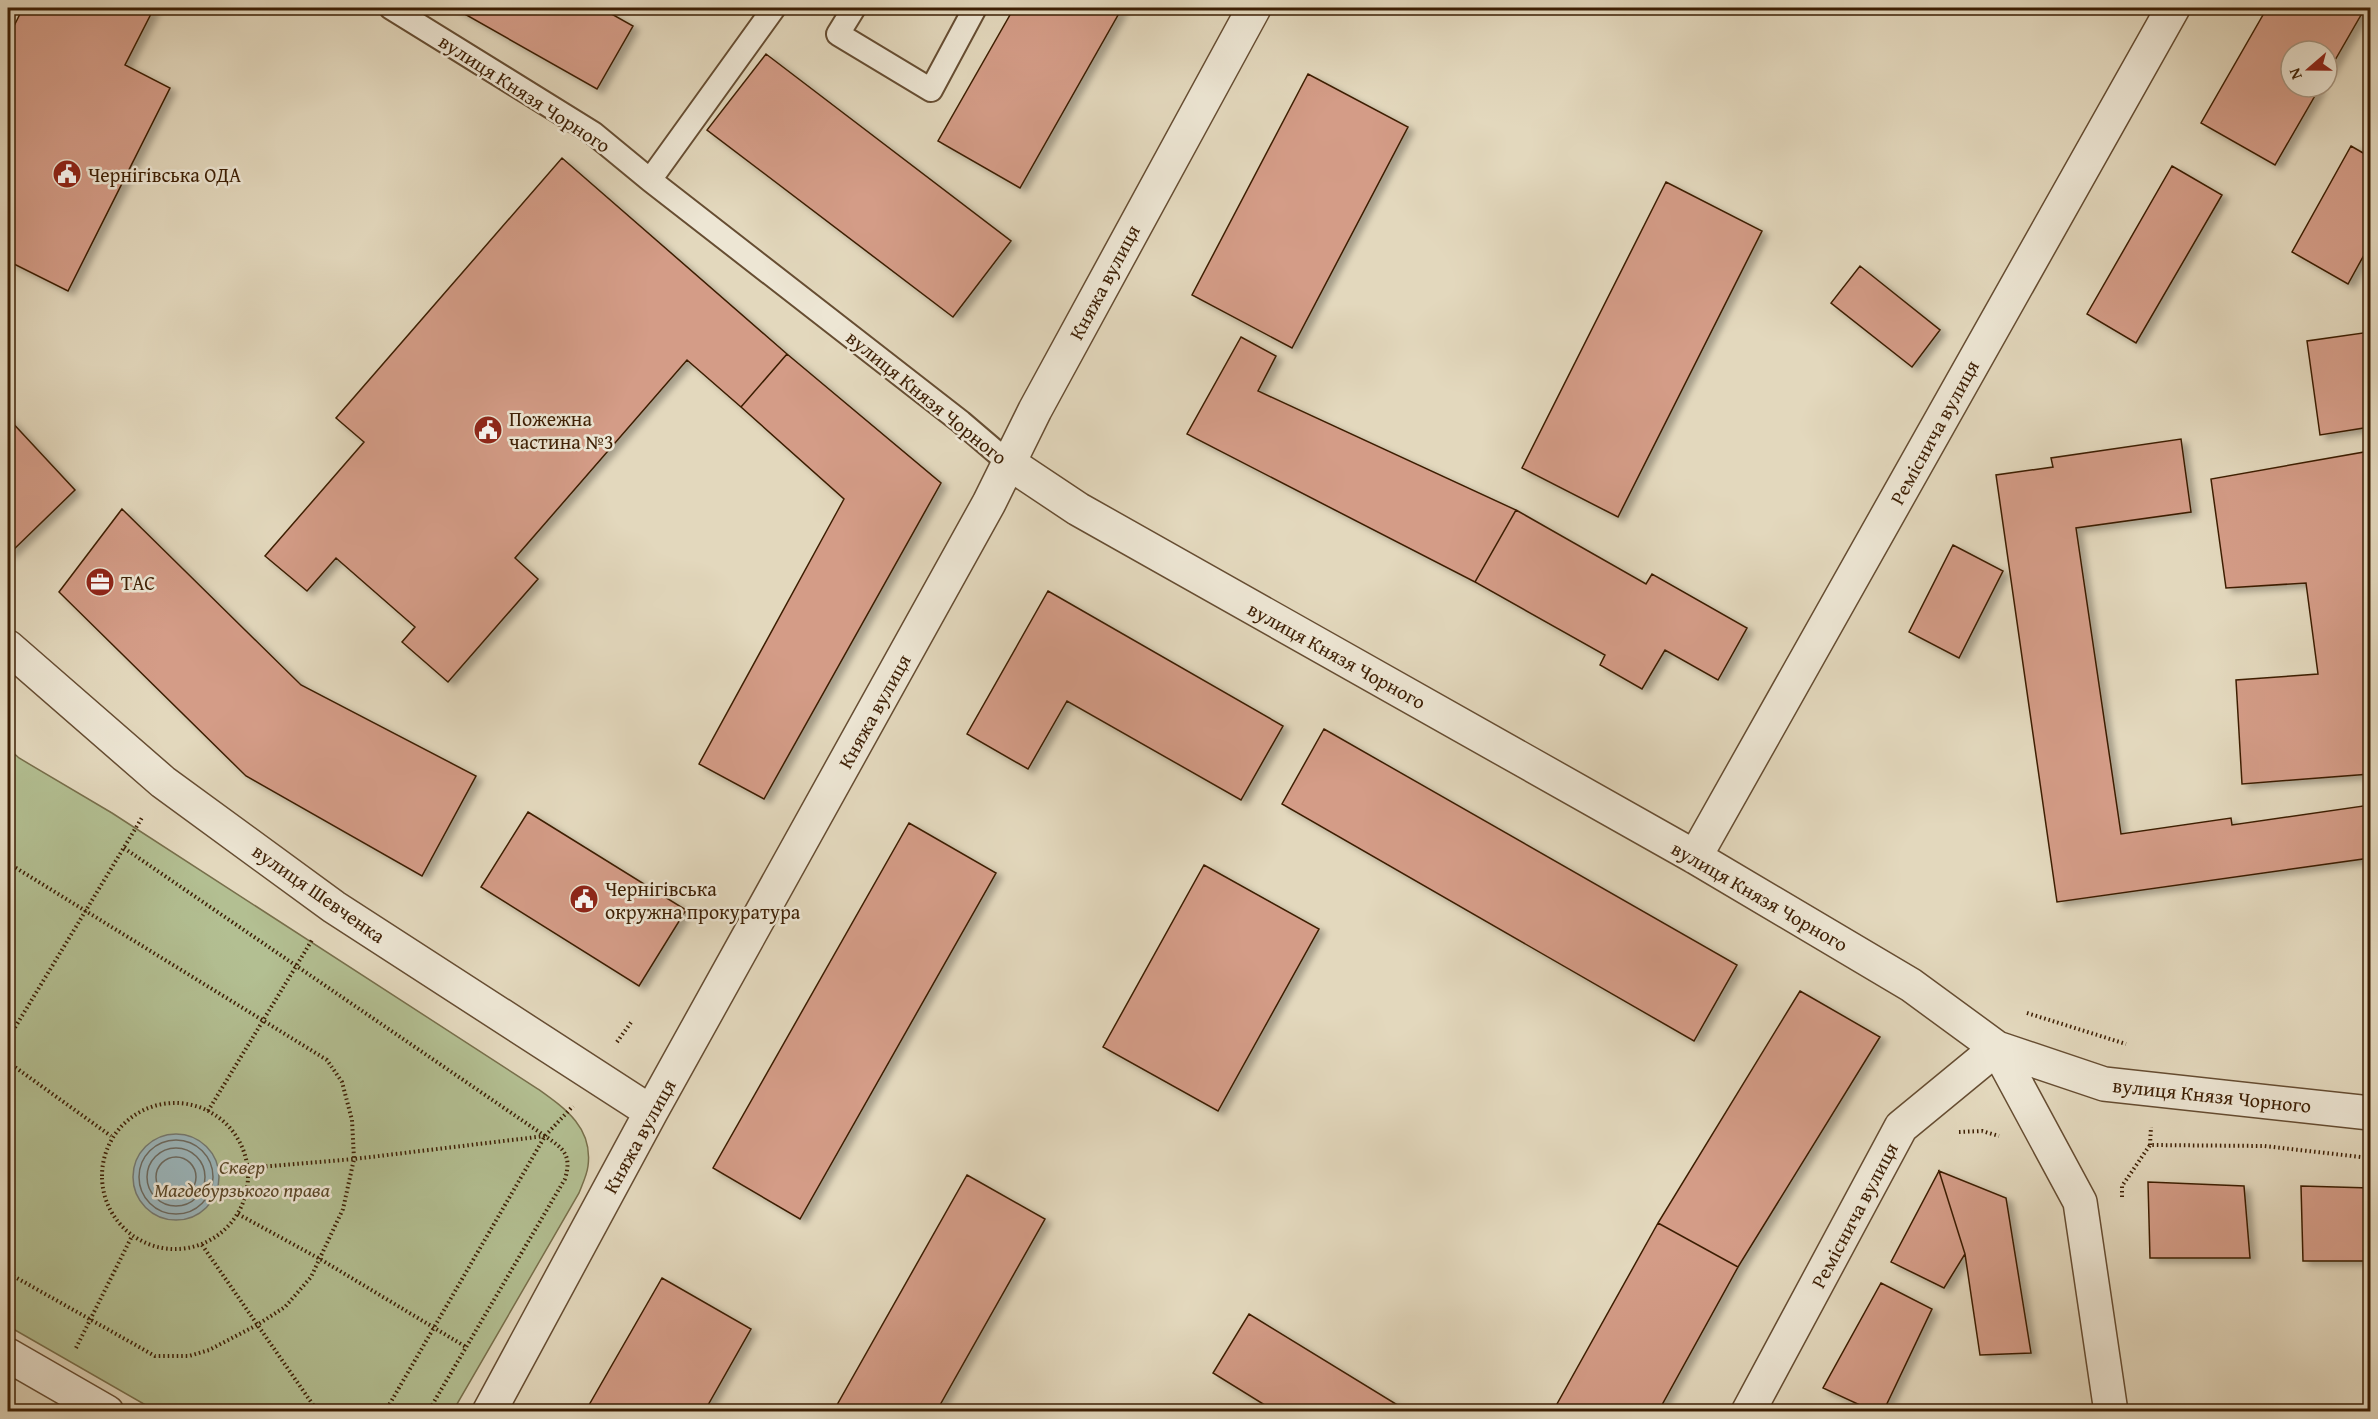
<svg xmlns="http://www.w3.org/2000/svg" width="2378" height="1419" font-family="'Gentium Book Plus',serif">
	<defs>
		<filter id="shadow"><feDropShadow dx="6" dy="4" stdDeviation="3" flood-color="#0004"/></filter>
	</defs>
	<rect width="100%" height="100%" fill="#e3d8bd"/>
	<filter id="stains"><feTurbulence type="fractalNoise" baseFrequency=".00333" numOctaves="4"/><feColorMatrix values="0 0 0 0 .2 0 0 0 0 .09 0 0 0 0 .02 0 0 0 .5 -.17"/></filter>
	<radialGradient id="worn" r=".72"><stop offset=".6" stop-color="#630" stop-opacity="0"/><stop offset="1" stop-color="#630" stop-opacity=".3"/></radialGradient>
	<path fill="#b3bf92" stroke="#786f4b" stroke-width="1.5" d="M 8,748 L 19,758 L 112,813 L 538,1089 C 566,1109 593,1128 588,1166 C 587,1175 582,1185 579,1193 L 453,1411 L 156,1411 L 8,1326 Z"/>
	<path fill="#9bb6bc" stroke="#757a72" stroke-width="1.5" d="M133 1177a43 43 0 1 1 86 0a43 43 0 1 1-86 0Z"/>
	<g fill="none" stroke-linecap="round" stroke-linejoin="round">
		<path stroke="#6c6a60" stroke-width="1.5" d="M139 1177a37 37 0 1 1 74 0a37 37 0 1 1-74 0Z
			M147 1177a29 29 0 1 1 58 0a29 29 0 1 1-58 0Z
			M156 1177a20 20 0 1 1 40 0a20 20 0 1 1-40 0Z"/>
	</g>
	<path fill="#d49c87" stroke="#3d1f04" stroke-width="1.5" filter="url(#shadow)" d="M 23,8 L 154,8 L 125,65 L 170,88 L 68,291 L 8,261 L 8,38 Z
		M 454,8 L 601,8 L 633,26 L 597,89 Z
		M 1014,8 L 1122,8 L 1020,188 L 938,141 Z
		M 2267,8 L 2365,8 L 2327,74 L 2327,51 L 2291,51 L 2291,87 L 2320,87 L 2275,165 L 2201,123 Z
		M 766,54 L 1011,241 L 953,317 L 707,130 Z
		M 1308,74 L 1408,127 L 1292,348 L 1192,295 Z
		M 2351,146 L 2370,157 L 2370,244 L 2348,284 L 2292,252 Z
		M 562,158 L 787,354 L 741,407 L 687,360 L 515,558 L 538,579 L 448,682 L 402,642 L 415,627 L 336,558 L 307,591 L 265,556 L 364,442 L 336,418 Z
		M 2172,166 L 2222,195 L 2136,343 L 2087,314 Z
		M 1666,182 L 1762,231 L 1618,517 L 1522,468 Z
		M 1860,266 L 1940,330 L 1912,367 L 1831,303 Z
		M 2370,332 L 2370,427 L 2320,435 L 2307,341 Z
		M 1241,337 L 1276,356 L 1258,391 L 1516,510 L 1475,582 L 1187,434 Z
		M 787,354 L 941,483 L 764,799 L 699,764 L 844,499 L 741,407 Z
		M 8,418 L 75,490 L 8,555 Z
		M 2181,439 L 2191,512 L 2076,528 L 2121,834 L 2231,818 L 2232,825 L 2370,805 L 2370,858 L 2057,902 L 1996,475 L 2053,467 L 2051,458 Z
		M 2370,451 L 2370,774 L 2242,784 L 2236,680 L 2318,674 L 2306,583 L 2226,588 L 2211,479 Z
		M 122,509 L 301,685 L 476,776 L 422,876 L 246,776 L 59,592 Z
		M 1516,510 L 1646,584 L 1652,574 L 1747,628 L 1718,680 L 1665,650 L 1642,689 L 1600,665 L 1605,655 L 1475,582 Z
		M 1953,545 L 2003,571 L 1959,658 L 1909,632 Z
		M 1048,591 L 1283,726 L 1241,800 L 1067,701 L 1028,769 L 967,734 Z
		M 1324,729 L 1737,965 L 1694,1041 L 1282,804 Z
		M 528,812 L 686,910 L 639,986 L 481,887 Z
		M 909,823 L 996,873 L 800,1219 L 713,1168 Z
		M 1204,865 L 1319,929 L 1218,1111 L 1103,1047 Z
		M 1800,991 L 1880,1037 L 1738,1267 L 1658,1223 Z
		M 1939,1171 L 2006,1198 L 2031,1353 L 1980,1355 L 1965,1254 Z
		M 1939,1171 L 1965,1254 L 1944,1288 L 1891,1262 Z
		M 967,1175 L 1045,1219 L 936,1412 L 833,1412 Z
		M 2148,1182 L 2244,1186 L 2250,1258 L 2150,1258 Z
		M 2301,1186 L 2370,1188 L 2370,1261 L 2303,1261 Z
		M 1658,1223 L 1738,1267 L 1658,1412 L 1571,1412 L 1557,1404 Z
		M 662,1278 L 751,1329 L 704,1412 L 585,1412 Z
		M 1881,1283 L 1932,1309 L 1883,1412 L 1875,1412 L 1823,1388 Z
		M 1249,1314 L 1409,1412 L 1276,1412 L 1213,1373 Z"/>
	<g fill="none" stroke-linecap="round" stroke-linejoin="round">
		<g stroke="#664d32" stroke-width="26">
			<path id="service" d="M 391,8 L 593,133 L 650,180 L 961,422 L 1009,463
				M 854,8 L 838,34 L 931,90 L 975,8
				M 650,180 L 774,8"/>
		</g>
		<g stroke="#664d32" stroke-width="36">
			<path id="minor" d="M 1009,463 L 1078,509 L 1695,857 L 1911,985 L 1997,1048 L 2104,1084 L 2370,1113
				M 8,647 L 163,782 L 334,907 L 651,1112
				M 1695,857 L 2173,8
				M 8,1355 L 107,1412
				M 489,1412 L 651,1112 L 989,503 L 1035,410 L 1254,8
				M 1748,1412 L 1901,1127 L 1997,1048 L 2080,1202 L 2111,1412"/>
		</g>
		<path stroke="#3d1f04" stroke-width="4" stroke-dasharray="1.5 3" stroke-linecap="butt" d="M 8,13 L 11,8
			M 124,848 L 545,1136 C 564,1149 572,1155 565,1179 L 428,1412
			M 8,863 L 327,1060 L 342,1082 L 352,1120 L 354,1159 L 343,1209 L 311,1277 L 285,1307 L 257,1325 L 209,1350 L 189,1356 L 155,1356 L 8,1273
			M 2027,1013 L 2126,1044
			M 8,1039 L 143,816
			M 617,1042 L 632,1021
			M 8,1062 L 111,1136
			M102 1176a73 73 0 1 1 146 0a73 73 0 1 1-146 0Z
			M 208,1111 L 312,940
			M 1959,1132 L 1982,1131 L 1999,1136
			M 2150,1145 L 2151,1127
			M 248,1168 L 354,1159 L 545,1136
			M 2122,1197 L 2122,1186 L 2150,1145 L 2264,1146 L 2370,1158
			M 238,1214 L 320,1259 L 466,1347
			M 202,1245 L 318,1412
			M 76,1348 L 132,1236
			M 385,1412 L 545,1136 L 573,1106"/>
		<use href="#service" stroke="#ede6d4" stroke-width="22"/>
		<use href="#minor" stroke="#ede6d4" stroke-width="33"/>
	</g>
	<defs>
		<g id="civic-disc" transform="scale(1.5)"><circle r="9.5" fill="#8f2418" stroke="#ede6d4"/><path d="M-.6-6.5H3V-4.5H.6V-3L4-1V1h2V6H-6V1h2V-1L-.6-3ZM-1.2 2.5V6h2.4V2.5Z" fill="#fff"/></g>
		<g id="office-disc" transform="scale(1.5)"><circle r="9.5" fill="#8f2418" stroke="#ede6d4"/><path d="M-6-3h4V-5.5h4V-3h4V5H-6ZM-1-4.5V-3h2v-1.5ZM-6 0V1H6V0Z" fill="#fff"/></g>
	</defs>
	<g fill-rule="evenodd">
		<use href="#civic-disc" x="67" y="174"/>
		<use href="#civic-disc" x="488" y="430"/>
		<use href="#office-disc" x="100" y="582"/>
		<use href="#civic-disc" x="584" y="899"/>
	</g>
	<g text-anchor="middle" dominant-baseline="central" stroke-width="5" stroke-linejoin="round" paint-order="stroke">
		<g font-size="20" fill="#3d1f04" stroke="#ede6d4">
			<text transform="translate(525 93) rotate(33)">вулиця Князя Чорного</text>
			<text transform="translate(1104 282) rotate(-62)">Княжа вулиця</text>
			<text transform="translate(927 397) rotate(39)">вулиця Князя Чорного</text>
			<text transform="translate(1934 432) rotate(-61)">Реміснича вулиця</text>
			<text transform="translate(1337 655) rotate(29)">вулиця Князя Чорного</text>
			<text transform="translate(874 711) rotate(-61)">Княжа вулиця</text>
			<text transform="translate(319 893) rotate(35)">вулиця Шевченка</text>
			<text transform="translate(1760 896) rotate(30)">вулиця Князя Чорного</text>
			<text transform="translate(2212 1095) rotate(6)">вулиця Князя Чорного</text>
			<text transform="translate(639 1136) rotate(-61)">Княжа вулиця</text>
			<text transform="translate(1854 1215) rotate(-62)">Реміснича вулиця</text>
		</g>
		<g font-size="20" fill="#3d1f04" stroke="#ede6d4" text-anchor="start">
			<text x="88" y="174">Чернігівська ОДА</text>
			<text x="509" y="418">Пожежна<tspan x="509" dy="23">частина №3</tspan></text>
			<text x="121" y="582">ТАС</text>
			<text x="605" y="888">Чернігівська<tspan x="605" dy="23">окружна прокуратура</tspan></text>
		</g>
		<g font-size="20" font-style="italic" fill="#5a4728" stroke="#ede6d4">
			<text x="242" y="1166">Сквер<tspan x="242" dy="23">Магдебурзького права</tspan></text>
		</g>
	</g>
	<rect width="2378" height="1419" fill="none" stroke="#e3d8bd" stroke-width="30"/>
	<rect x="9" y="9" width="2360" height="1401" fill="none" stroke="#3d1f04" stroke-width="3"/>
	<rect x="15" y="15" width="2348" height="1389" fill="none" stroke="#3d1f04" stroke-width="1.5"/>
	<g transform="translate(2309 69) rotate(250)"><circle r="28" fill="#ede6d4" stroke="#a79681" stroke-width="1.5"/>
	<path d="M0-4.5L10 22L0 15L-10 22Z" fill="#8f2418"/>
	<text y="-9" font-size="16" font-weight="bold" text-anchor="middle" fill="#3d1f04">N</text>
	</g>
	<rect width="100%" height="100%" filter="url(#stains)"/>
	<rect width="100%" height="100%" fill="url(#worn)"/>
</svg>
